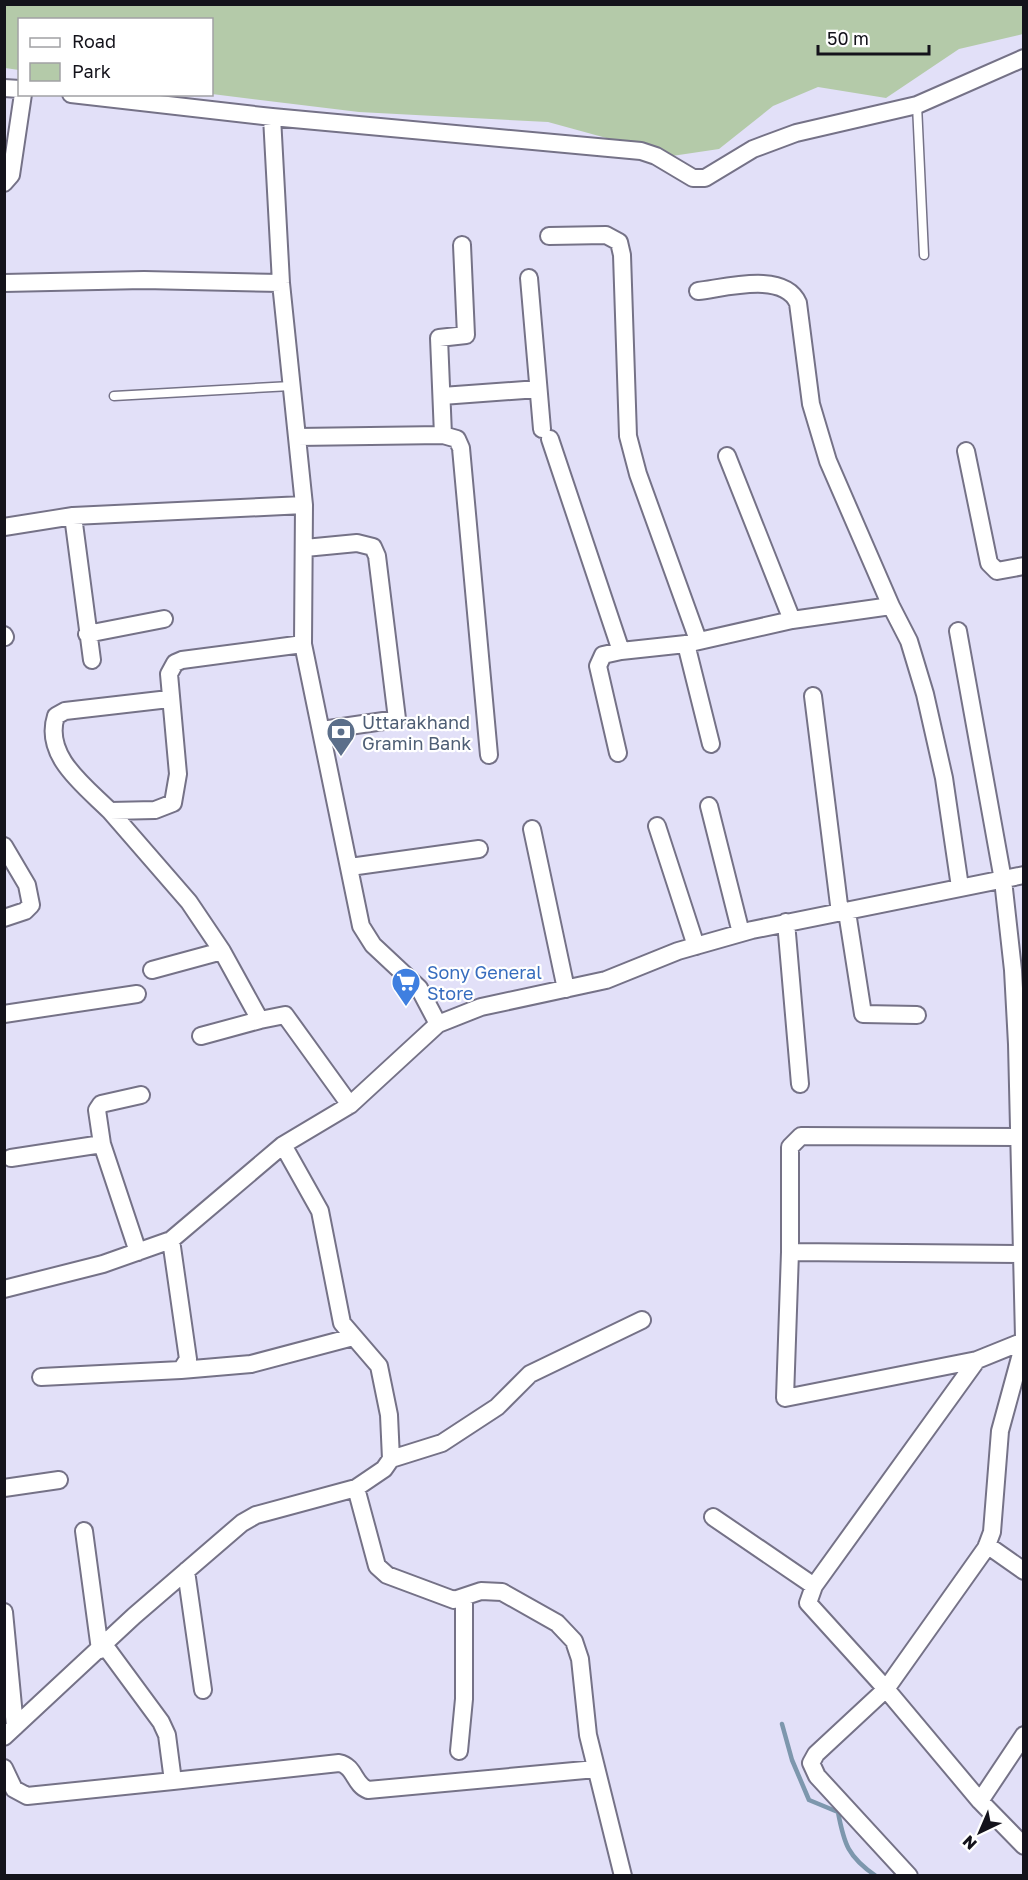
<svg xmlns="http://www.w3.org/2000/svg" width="1028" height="1880" font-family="'Golos Text',sans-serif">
	<rect width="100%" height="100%" fill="#e2e0f8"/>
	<path fill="#b4caa9" d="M 5,5 L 1023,5 L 1023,34 L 959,49 L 886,98 L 818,87 L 773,106 L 719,149 L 672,156 L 548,122 L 359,112 L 212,94 L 212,20 L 20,20 L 19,70 L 5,68 Z"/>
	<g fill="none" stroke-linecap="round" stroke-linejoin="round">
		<path stroke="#7d97ad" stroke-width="4.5" d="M 782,1724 L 792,1760 L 809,1800 L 838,1812 C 844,1844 848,1857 876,1876"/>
		<g stroke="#757287" stroke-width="11">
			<path id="service" d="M 917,105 L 924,255
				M 114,396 L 291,386"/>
		</g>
		<g stroke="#757287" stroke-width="20">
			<path id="minor" d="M 4,88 L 20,89
				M 71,94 L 272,117 L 641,151 L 656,156 L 693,178 L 705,178 L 753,149 L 796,133 L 917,105 L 1024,58
				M 272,117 L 281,283 L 304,505
				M 4,183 L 11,175 L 23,94
				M 549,236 L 606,235 L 619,242 L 622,255 L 628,436 L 638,474 L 698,640
				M 529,278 L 542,429
				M 4,283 L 144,280 L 281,283
				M 698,291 C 725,288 784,271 798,303 L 811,404 L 828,461 L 891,606 L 909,641 L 925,694 L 944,778 L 960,887
				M 442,396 L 538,389
				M 443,435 L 439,338 L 466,335 L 462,245
				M 297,437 L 443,435 L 457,439 L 461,448 L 489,755
				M 550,439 L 621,651 L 686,644 L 792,620 L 891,606
				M 966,451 L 989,563 L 997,571 L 1024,566
				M 727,456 L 792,620
				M 73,516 L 92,660
				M 4,527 L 73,516 L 304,505 L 303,644 L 361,926 L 373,945 L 419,988 L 438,1024
				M 305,548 L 357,543 L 373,547 L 377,556 L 397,719 L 322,730
				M 958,631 L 1003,880 L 1013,970 L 1017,1044 L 1024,1337
				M 87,634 L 164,619
				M 4,635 L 5,637
				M 686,644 L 711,744
				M 813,696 L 840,913
				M 618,753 L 598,666 L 603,655 L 621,651
				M 709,806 L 741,933
				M 110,811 C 85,786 43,756 56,716 L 65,711 L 169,699
				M 657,826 L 696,946
				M 532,829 L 566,989
				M 4,846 L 27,885 L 31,905 L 25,911 L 4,918
				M 350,867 L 479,849
				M 847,912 L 863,1014 L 917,1015
				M 786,922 L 800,1084
				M 222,951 L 189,902 L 110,811 L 155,810 L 173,803 L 178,774 L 169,674 L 175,663 L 182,660 L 303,644
				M 152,970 L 222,951 L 260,1020 L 285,1015 L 350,1105
				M 4,1014 L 137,994
				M 201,1036 L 260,1020
				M 1017,1137 L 801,1136 L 790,1147 L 790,1252 L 1020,1254
				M 11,1158 L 102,1144
				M 138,1252 L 102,1144 L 97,1110 L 101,1104 L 141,1095
				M 790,1252 L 785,1398 L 977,1360
				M 4,1289 L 103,1264 L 171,1240 L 283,1145 L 350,1105 L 438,1024 L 481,1007 L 606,980 L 678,951 L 752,930 L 1024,875
				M 1024,1341 L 977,1360 L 814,1586 L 808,1603 L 886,1689 L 980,1801 L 1024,1846
				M 181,1370 L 251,1364 L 353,1337
				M 41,1377 L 181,1370 L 188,1359 L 171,1240
				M 391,1459 L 442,1443 L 497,1407 L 530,1374 L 642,1320
				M 4,1488 L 59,1480
				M 356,1488 L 377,1566 L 387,1575 L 454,1600 L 481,1591 L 502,1592 L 557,1623 L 574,1641 L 580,1659 L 588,1735 L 623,1876
				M 713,1517 L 814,1586
				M 84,1531 L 100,1650
				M 987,1545 L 1024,1571
				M 186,1571 L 203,1690
				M 4,1612 L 15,1727
				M 4,1737 L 134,1616 L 242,1523 L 256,1515 L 356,1488 L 384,1469 L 391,1459 L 389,1415 L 379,1366 L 342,1323 L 320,1211 L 283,1145
				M 459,1751 L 464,1699 L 464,1599
				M 4,1768 L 14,1789 L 27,1796 L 173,1781 L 167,1735 L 161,1722 L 105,1646
				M 173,1781 L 339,1763 C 355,1766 354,1785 368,1790 L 596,1769
				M 980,1801 L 1024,1735
				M 909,1876 L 817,1776 L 811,1763 L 816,1754 L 886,1689 L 986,1548 L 992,1532 L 1000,1431 L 1024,1343"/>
		</g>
		<use href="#service" stroke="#fff" stroke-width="8"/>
		<use href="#minor" stroke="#fff" stroke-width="16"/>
	</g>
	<defs>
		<g id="bank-pin" transform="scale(1.5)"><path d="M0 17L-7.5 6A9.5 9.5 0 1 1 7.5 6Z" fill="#5c6f8a" stroke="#fff"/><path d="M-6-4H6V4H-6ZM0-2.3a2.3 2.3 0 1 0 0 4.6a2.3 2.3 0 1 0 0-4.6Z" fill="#fff"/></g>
		<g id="supermarket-pin" transform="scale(1.5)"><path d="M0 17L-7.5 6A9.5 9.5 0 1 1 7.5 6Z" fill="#3f7fe0" stroke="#fff"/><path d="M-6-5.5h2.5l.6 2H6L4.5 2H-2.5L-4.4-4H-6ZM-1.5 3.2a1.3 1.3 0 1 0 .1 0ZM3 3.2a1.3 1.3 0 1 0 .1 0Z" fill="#fff"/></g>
	</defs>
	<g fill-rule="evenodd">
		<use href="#bank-pin" x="341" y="732"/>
		<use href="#supermarket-pin" x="406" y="982"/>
	</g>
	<g text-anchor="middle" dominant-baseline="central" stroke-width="4.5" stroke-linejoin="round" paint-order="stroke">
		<g font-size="18" fill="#4e5e75" stroke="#fff" text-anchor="start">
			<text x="362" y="722">Uttarakhand<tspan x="362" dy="21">Gramin Bank</tspan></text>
		</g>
		<g font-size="18" fill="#366cbe" stroke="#fff" text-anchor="start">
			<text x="427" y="972">Sony General<tspan x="427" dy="21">Store</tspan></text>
		</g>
	</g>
	<rect width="1028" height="1880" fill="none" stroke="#14131b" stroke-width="12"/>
	<rect x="18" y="18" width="195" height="78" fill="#ffffff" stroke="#a1a1a4" stroke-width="1.5"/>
	<rect x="30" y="38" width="30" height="9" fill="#ffffff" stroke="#a1a1a4" stroke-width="1.5"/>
	<text x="72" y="48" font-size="18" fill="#14131b">Road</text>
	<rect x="30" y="63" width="30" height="18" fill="#b4caa9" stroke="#a1a1a4" stroke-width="1.5"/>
	<text x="72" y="78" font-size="18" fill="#14131b">Park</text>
	<g transform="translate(980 1832) rotate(224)" stroke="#ffffff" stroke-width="4.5" paint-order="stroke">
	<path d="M0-4.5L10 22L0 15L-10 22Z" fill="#14131b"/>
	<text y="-9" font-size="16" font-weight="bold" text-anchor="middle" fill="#14131b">N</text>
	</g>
	<path d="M818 45v9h111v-9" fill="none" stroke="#14131b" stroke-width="3"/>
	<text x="827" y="45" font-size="18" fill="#14131b" stroke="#ffffff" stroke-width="4.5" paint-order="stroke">50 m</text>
</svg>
